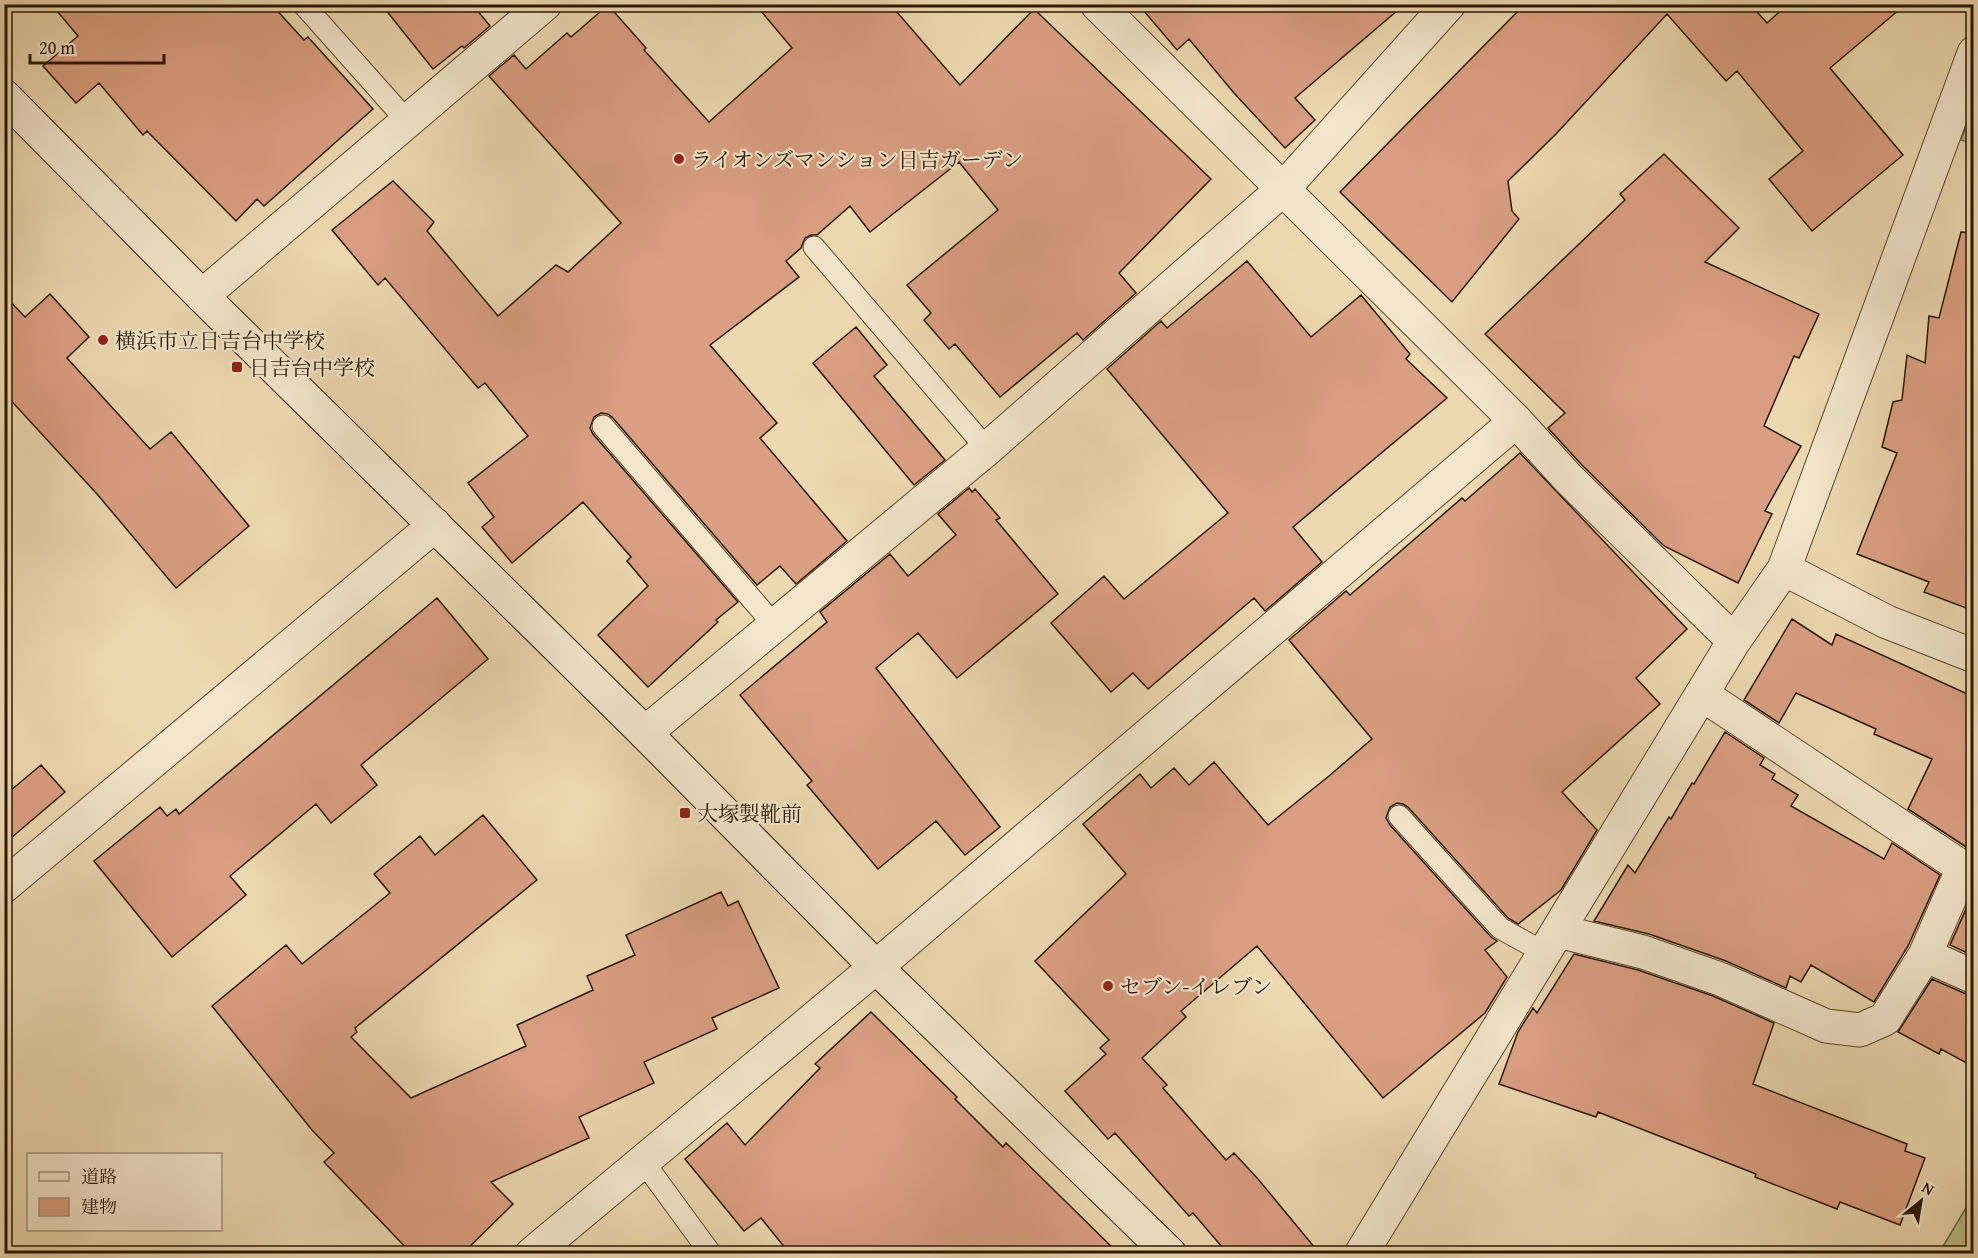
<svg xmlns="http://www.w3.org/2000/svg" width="1978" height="1258" font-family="'Gentium Book Plus','Noto Serif JP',serif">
	<defs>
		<pattern id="park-crowns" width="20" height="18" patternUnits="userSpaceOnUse" patternTransform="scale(1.5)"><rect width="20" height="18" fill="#bdbe88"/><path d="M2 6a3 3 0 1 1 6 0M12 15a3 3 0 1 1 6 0" fill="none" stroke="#a2a374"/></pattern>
	</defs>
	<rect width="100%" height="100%" fill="#edd9b1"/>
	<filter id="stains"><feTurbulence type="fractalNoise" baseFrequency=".00333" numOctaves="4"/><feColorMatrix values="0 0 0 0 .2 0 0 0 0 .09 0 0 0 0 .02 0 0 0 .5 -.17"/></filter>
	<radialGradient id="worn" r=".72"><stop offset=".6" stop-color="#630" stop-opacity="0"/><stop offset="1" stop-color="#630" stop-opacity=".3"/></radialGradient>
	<path fill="url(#park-crowns)" stroke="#726b45" stroke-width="1.5" d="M 1973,108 L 1973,144 L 1961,140 Z
		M 1973,1196 L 1973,1253 L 1939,1253 Z"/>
	<path fill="#da9f82" stroke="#281802" stroke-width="1.5" d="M 51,4 L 271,4 L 304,40 L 308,37 L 373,109 L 264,206 L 257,199 L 236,221 L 147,131 L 143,135 L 99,83 L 76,103 L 43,66 L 78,36 Z
		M 381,4 L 472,4 L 490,26 L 464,48 L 462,46 L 433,69 Z
		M 755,4 L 890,4 L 960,85 L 1034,9 L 1211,179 L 1119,273 L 1136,293 L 1083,340 L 1077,333 L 1000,397 L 955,344 L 949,349 L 924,320 L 931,313 L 907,285 L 998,210 L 959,162 L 870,232 L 850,206 L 817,235 L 811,235 L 805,238 L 801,248 L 786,261 L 799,277 L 710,345 L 777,423 L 760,438 L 847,541 L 796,584 L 780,566 L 757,585 L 613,418 L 608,414 L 601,413 L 594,417 L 590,428 L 593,434 L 738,602 L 716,620 L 718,622 L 648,687 L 598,635 L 648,586 L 627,561 L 631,557 L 583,502 L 512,563 L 482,527 L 494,517 L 468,483 L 528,436 L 485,383 L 478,388 L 385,278 L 378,285 L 332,230 L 393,181 L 434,222 L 427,231 L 498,316 L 556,265 L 568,272 L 621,223 L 489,76 L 514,55 L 526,69 L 567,33 L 571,37 L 608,5 L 646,48 L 644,50 L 709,122 L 792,48 Z
		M 1138,4 L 1405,4 L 1295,98 L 1315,120 L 1285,148 L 1234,93 L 1189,39 L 1177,50 Z
		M 1525,4 L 1750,4 L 1767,23 L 1788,4 L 1906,4 L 1830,68 L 1903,155 L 1812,231 L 1769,179 L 1803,151 L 1737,71 L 1726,81 L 1667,14 L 1556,134 L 1508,181 L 1512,211 L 1519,219 L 1452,302 L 1340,192 Z
		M 1664,154 L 1739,228 L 1705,262 L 1819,314 L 1799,358 L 1794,356 L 1764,426 L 1801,446 L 1765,511 L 1772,514 L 1738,583 L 1664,546 L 1582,465 L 1548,428 L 1565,413 L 1485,334 L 1625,200 L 1620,194 Z
		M 1961,232 L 1974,233 L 1974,611 L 1924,592 L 1929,582 L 1857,554 L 1897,453 L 1882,447 L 1893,402 L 1902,400 L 1907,355 L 1925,363 L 1929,316 L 1939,318 Z
		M 1247,261 L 1311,337 L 1361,295 L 1410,354 L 1406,359 L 1447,398 L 1293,527 L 1322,562 L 1265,611 L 1254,598 L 1148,689 L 1133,673 L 1111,692 L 1051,623 L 1104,576 L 1124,599 L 1228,513 L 1107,369 L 1161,321 L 1167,328 Z
		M 50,294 L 89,337 L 67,358 L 150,449 L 171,432 L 249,526 L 176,588 L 97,494 L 4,393 L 4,295 L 25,317 Z
		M 856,327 L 887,365 L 874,376 L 945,460 L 914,485 L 813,363 Z
		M 1520,453 L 1687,629 L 1636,678 L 1660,704 L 1562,792 L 1597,830 L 1561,890 L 1518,924 L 1508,918 L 1408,807 L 1403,804 L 1397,803 L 1390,807 L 1386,818 L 1390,825 L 1491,937 L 1497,941 L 1485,950 L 1507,977 L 1485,1013 L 1383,1098 L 1257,946 L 1181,1011 L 1186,1017 L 1142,1058 L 1167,1085 L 1163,1088 L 1226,1160 L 1234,1153 L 1258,1179 L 1320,1254 L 1228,1254 L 1193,1213 L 1189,1216 L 1115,1133 L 1108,1139 L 1065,1091 L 1106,1054 L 1100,1048 L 1109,1040 L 1035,961 L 1126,874 L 1083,824 L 1140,774 L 1151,788 L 1174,768 L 1189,785 L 1214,762 L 1268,825 L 1329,776 L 1372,739 L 1289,640 L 1346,591 L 1350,595 L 1462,498 L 1465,501 Z
		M 969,488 L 972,492 L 975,489 L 1000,518 L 996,520 L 1058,594 L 957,678 L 918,633 L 876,668 L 1000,827 L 965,855 L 936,821 L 878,869 L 807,785 L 812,781 L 740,695 L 827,622 L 820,612 L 890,554 L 908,576 L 956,535 L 938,514 Z
		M 437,598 L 488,659 L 361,765 L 377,785 L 331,823 L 316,804 L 230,876 L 246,895 L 172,957 L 94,861 L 160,807 L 167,816 L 176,809 L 179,814 Z
		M 1792,619 L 1832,645 L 1836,634 L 1974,697 L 1974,852 L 1908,809 L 1932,759 L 1874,734 L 1876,729 L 1796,693 L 1779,723 L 1744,700 Z
		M 1725,732 L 1764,758 L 1760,765 L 1775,774 L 1772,779 L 1798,795 L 1791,806 L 1884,859 L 1892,843 L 1940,875 L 1908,946 L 1874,1002 L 1811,965 L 1801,982 L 1790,976 L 1786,988 L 1726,961 L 1649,934 L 1594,921 L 1628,865 L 1635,873 L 1669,817 L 1671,819 L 1692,783 L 1694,784 Z
		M 41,765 L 65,792 L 4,844 L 4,796 Z
		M 483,815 L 537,880 L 355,1028 L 357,1032 L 351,1037 L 411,1098 L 526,1046 L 517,1025 L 593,990 L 587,976 L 635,955 L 626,935 L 721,892 L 728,906 L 738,901 L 779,988 L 712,1018 L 717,1029 L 644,1062 L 654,1083 L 579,1117 L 589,1138 L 491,1182 L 513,1204 L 462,1254 L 412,1254 L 324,1162 L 334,1153 L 312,1130 L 212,1006 L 286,945 L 302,964 L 390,893 L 374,874 L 420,836 L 435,855 Z
		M 1974,891 L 1974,956 L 1950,945 Z
		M 1574,954 L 1638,970 L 1713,996 L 1774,1023 L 1753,1084 L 1907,1144 L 1905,1151 L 1925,1158 L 1900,1225 L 1840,1202 L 1837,1209 L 1755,1177 L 1756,1174 L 1598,1112 L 1596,1117 L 1499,1084 L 1518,1032 L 1533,1008 L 1537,1013 Z
		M 1932,979 L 1966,994 L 1974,995 L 1974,1067 L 1941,1049 L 1939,1054 L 1898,1032 Z
		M 871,1012 L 957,1097 L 955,1099 L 1003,1147 L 1006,1143 L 1119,1254 L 790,1254 L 761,1218 L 744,1231 L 685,1159 L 727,1123 L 745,1145 L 820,1068 L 815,1064 Z"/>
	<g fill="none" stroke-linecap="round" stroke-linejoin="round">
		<g stroke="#59482e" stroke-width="23">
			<path id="lane" d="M 303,4 L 407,121
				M 814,247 L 987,449
				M 603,426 L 775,626
				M 1399,816 L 1500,928 L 1545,953
				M 643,1161 L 711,1254"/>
		</g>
		<g stroke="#59482e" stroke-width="35">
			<path id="street" d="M 1097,4 L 1516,421 L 1568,478 L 1734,641
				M 202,296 L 545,4
				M 1784,569 L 1887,622 L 1974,656
				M 645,733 L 987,449 L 1282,190 L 1449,4
				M 4,886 L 435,525
				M 1558,931 L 1643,952 L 1720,979 L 1826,1026 L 1860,1030 L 1885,1019 L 1925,955 L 1963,868 L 1703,695
				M 1925,955 L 1974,977
				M 532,1254 L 876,967 L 1516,421
				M 1361,1254 L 1734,641 L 1784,569 L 1974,53"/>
		</g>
		<g stroke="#281802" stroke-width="35">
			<path id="secondary" d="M 4,96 L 202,296 L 645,733 L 876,967 L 1170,1254"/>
		</g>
		<use href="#lane" stroke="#f3e6cc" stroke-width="21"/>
		<use href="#street" stroke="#f3e6cc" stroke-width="33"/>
		<use href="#secondary" stroke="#f3e6cc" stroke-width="33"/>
	</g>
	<g fill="#8f2418" stroke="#f3e6cc" stroke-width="2">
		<circle cx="679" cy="159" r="6"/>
		<circle cx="103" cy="340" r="6"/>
		<rect x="231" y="361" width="12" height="12" rx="3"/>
		<rect x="679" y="807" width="12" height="12" rx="3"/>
		<circle cx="1108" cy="986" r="6"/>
	</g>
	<g text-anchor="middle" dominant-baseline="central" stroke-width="4.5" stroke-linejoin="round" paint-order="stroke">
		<g font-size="21" fill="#281802" stroke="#f3e6cc" text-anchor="start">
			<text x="691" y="159">ライオンズマンション日吉ガーデン</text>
			<text x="115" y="340">横浜市立日吉台中学校</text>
			<text x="249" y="367">日吉台中学校</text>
			<text x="697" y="813">大塚製靴前</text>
			<text x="1120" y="986">セブン-イレブン</text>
		</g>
	</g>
	<rect width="1978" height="1258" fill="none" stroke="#edd9b1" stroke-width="24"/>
	<rect x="6" y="6" width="1966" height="1246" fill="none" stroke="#281802" stroke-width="3"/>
	<rect x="12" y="12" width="1954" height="1234" fill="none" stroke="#281802" stroke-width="1.5"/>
	<rect x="27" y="1153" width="195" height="78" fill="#f3e6cc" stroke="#a2947b" stroke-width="1.5"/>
	<rect x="39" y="1172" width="30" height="9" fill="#f3e6cc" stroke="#a2947b" stroke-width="1.5"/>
	<text x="81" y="1183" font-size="18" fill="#281802">道路</text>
	<rect x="39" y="1198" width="30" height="18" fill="#da9f82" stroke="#a2947b" stroke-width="1.5"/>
	<text x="81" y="1213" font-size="18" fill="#281802">建物</text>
	<g transform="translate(1921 1201) rotate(30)" stroke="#f3e6cc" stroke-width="4.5" paint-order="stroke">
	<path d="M0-4.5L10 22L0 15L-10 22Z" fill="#281802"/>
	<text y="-9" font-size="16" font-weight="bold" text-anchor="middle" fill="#281802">N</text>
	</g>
	<path d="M30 54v9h134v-9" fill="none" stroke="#281802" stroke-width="3"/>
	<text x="39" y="54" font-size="18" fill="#281802" stroke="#f3e6cc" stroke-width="4.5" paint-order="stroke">20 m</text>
	<rect width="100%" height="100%" filter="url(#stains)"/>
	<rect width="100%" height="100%" fill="url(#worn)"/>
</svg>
